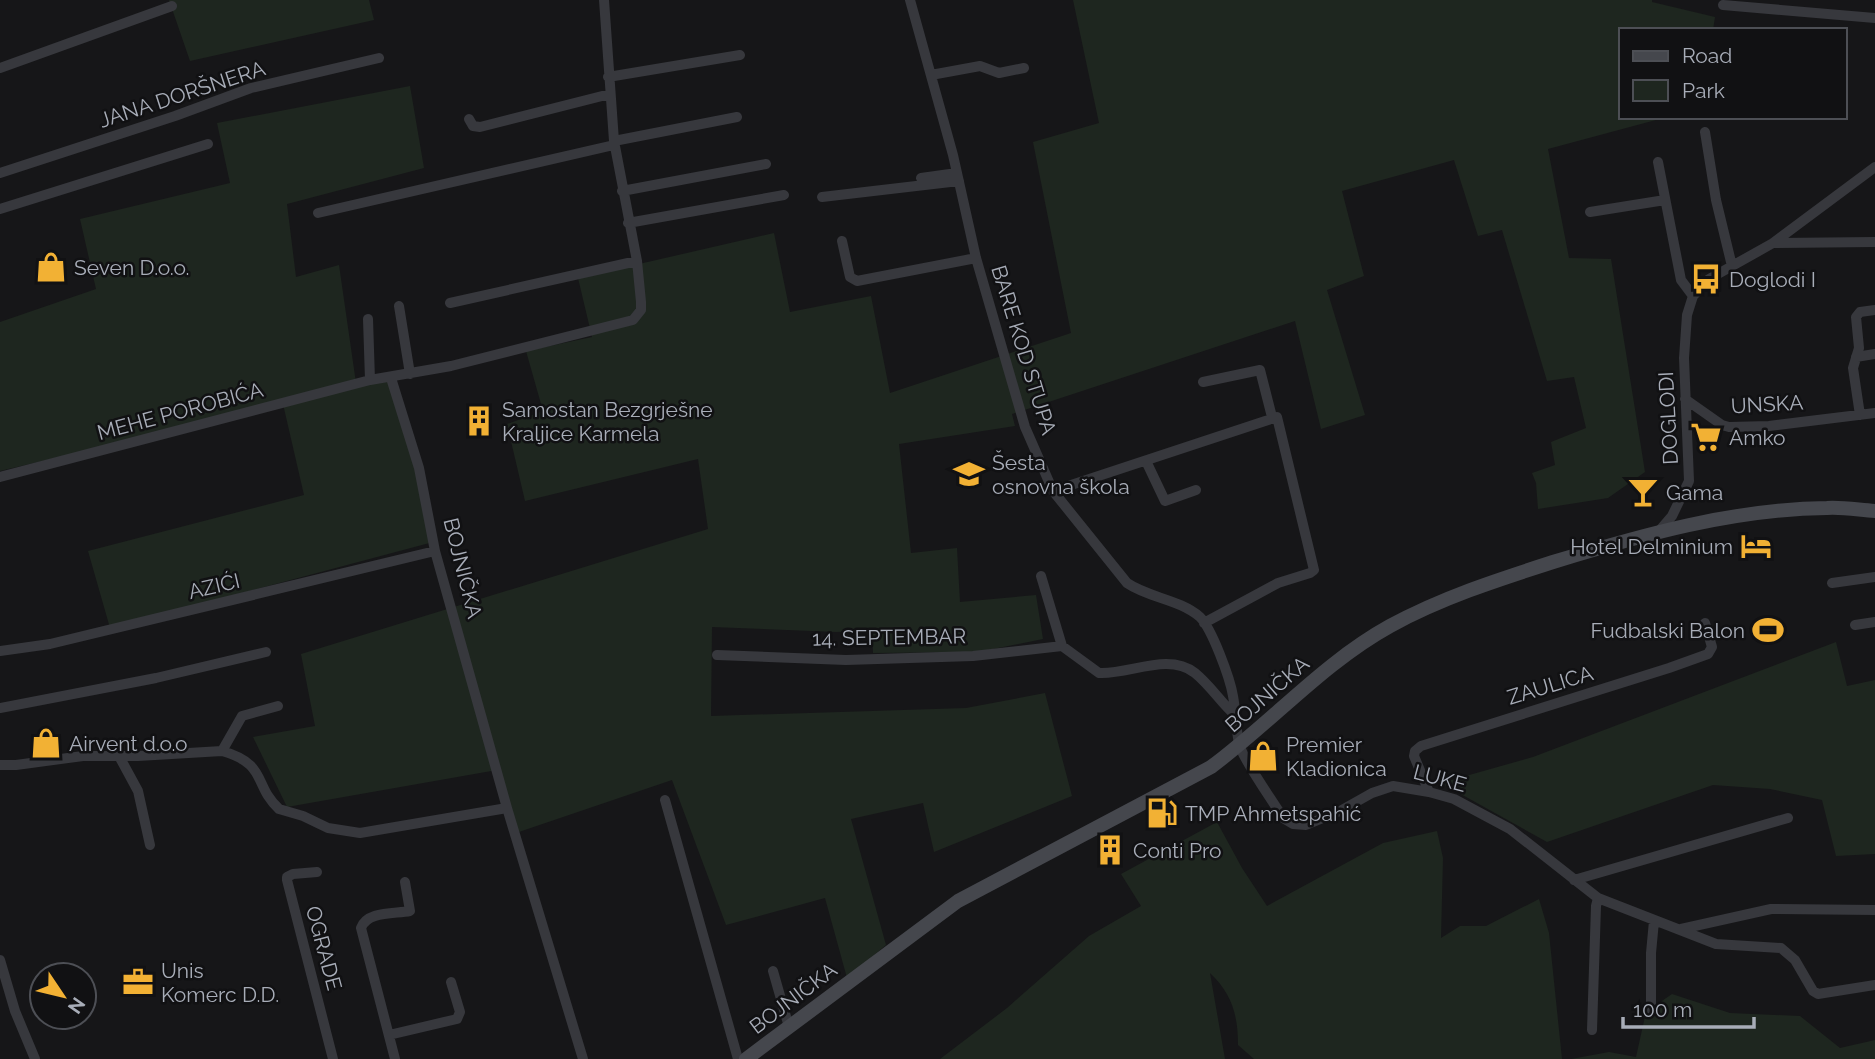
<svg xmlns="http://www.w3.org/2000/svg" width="1875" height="1059" font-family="Raleway,sans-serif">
	<rect width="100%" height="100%" fill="#161618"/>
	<path fill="#1e261f" d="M 169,0 L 369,0 L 374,20 L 190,61 Z
		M 1073,0 L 1652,0 L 1652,2 L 1715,17 L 1713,30 L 1621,30 L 1621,117 L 1667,117 L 1548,149 L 1569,258 L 1611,259 L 1645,472 L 1608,498 L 1538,509 L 1536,483 L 1532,473 L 1555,465 L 1551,442 L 1586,428 L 1574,377 L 1547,381 L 1502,230 L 1478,236 L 1454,160 L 1342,191 L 1364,276 L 1327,290 L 1365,415 L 1321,429 L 1295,321 L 1012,414 L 1015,426 L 899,444 L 911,553 L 957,548 L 960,602 L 1036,595 L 1043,639 L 978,652 L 873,653 L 872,630 L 837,632 L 712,627 L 711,716 L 966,708 L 1045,693 L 1072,796 L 934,852 L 923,803 L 851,819 L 886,945 L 847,978 L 825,898 L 726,925 L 672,780 L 513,834 L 497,770 L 287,807 L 253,737 L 315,726 L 301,654 L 708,529 L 698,459 L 525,501 L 507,424 L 543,411 L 526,351 L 592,337 L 578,278 L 774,233 L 790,312 L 871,296 L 890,393 L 1071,333 L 1033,142 L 1099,123 Z
		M 410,86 L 424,168 L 287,204 L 296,277 L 339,265 L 356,383 L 393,377 L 437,541 L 110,628 L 88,551 L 304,495 L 283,404 L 0,471 L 0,322 L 96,289 L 80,219 L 230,183 L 217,123 Z
		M 1836,642 L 1847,686 L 1875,680 L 1875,854 L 1836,856 L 1822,800 L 1770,789 L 1713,785 L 1547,842 L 1441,783 L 1533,757 Z
		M 1217,822 L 1242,868 L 1267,906 L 1383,843 L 1437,831 L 1443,858 L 1441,938 L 1460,926 L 1486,926 L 1539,899 L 1549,933 L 1562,1059 L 1254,1059 L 1238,1045 C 1238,1015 1232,994 1210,973 L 1225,1059 L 940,1059 L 1007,1008 L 1089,936 L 1141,906 L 1121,874 Z
		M 1672,994 L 1730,1013 L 1800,1016 L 1840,1048 L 1875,1040 L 1875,1059 L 1571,1059 L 1609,1052 L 1636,1057 L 1646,1012 Z"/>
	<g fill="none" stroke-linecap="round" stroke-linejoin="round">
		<path stroke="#37383d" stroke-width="10" d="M 910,0 L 953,155 L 976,258 L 1025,427 L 1053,491 L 1127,583 C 1149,598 1179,599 1200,617 C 1212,629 1230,678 1233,696 C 1236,712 1236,729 1239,744 C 1243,760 1273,801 1283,818 L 1293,824 L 1306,825 L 1340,811 L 1372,793 L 1393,786 L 1429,792 L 1454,799 L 1510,829 L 1598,898 L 1716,944 L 1781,948 L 1795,960 L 1813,991 L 1818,994 L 1875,985
			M 1723,5 L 1875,18
			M 0,68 L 172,6
			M 931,75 L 980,66 L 999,73 L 1024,68
			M 608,77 L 740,55
			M 469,119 L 473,126 L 480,127 L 610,94
			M 1705,132 L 1716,200 L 1732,266
			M 614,141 L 737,117
			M 1658,162 L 1681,280 L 1693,296
			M 0,173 L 175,116 L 251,88 L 379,58
			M 921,178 L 957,173
			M 622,191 L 766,164
			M 822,197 L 959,181
			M 0,209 L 208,144
			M 1590,212 L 1665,200
			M 318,213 L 614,145
			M 628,223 L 784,195
			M 842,241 L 850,277 L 857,281 L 976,258
			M 1773,243 L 1875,242
			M 450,303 L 637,261
			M 399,306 L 410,374
			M 368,319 L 370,380
			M 1856,357 L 1875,354
			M 391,378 L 419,468 L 435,551 L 507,808 L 583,1059
			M 1203,382 L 1260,370 L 1272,417
			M 1685,399 L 1722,425 L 1729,427 L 1769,426 L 1875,413
			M 1860,415 L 1853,368 L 1859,348 L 1856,317 L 1860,312 L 1875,310
			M 1146,461 L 1165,501 L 1196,490
			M 0,477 L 370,380 L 451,366 L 633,320 L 641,310 L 641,302 L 637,261 L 614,141 L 604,0
			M 1053,491 L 1277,417 L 1314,570 L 1310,573 L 1278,583 L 1204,623
			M 1660,530 L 1672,516 L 1689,481 L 1684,358 L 1687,315 L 1693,296 L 1709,279 L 1773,243 L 1875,167
			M 1041,576 L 1062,646
			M 1832,583 L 1875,577
			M 1855,625 L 1875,622
			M 0,651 L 50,644 L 435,551
			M 717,655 L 846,660 L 973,656 L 1062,646 L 1099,673 C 1129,675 1168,652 1195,673 C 1211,686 1221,703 1236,716
			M 0,708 L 156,678 L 266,652
			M 222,751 L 242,716 L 278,706
			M 119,756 L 138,791 L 150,845
			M 0,765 L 16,765 L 83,756 L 138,756 L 222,751 C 268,764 253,785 279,809 L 303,816 L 328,828 L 360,833 L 507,808
			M 1429,792 L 1414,756 L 1415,751 L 1421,746 L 1669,668 L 1708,654 L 1712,647 L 1705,623
			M 665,800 L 738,1059
			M 317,872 L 293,874 L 287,877 L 287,880 L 333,1059
			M 1574,880 L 1788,818
			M 1681,929 L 1771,909 L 1875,910
			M 0,960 L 15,1011 L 35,1059
			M 773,971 L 789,1027
			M 1651,1012 L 1651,953 L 1654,921
			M 1592,1030 L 1596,906 L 1598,898
			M 389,1035 L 457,1019 L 460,1012 L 451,982
			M 395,1059 L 361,928 C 367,911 394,914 410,911 L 405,882"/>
		<path stroke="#45474d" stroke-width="14" d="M 746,1059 L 958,901 L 1211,767 C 1272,722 1323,663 1390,626 C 1441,598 1497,580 1553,562 C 1642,535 1733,509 1827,508 C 1843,507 1859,510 1875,511"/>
	</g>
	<defs>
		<g id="shop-bare" transform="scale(2.415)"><path d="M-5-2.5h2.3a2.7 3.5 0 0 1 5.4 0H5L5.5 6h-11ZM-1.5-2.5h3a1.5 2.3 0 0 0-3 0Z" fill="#f2b134" stroke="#111113" stroke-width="2.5" paint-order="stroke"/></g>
		<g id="bus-bare" transform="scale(2.415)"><path d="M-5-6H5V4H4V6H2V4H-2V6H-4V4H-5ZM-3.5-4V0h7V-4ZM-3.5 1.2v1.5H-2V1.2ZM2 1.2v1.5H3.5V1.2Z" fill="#f2b134" stroke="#111113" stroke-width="2.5" paint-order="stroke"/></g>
		<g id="building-bare" transform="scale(2.415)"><path d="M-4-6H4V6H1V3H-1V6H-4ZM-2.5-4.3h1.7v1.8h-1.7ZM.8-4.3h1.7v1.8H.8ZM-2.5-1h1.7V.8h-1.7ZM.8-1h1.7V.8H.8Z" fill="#f2b134" stroke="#111113" stroke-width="2.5" paint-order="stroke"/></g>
		<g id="supermarket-bare" transform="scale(2.415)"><path d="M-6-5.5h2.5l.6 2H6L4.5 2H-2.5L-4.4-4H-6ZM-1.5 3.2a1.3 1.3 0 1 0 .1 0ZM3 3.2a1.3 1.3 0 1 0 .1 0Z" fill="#f2b134" stroke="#111113" stroke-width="2.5" paint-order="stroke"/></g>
		<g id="school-bare" transform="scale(2.415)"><path d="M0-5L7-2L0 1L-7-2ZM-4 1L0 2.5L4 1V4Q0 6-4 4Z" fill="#f2b134" stroke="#111113" stroke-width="2.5" paint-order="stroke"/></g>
		<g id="bar-bare" transform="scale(2.415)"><path d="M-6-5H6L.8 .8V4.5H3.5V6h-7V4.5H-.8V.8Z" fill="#f2b134" stroke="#111113" stroke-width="2.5" paint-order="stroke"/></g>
		<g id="hotel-bare" transform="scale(2.415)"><path d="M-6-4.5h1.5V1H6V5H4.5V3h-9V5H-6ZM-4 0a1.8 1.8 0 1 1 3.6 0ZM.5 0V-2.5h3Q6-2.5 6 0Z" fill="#f2b134" stroke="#111113" stroke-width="2.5" paint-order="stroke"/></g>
		<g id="stadium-bare" transform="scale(2.415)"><path d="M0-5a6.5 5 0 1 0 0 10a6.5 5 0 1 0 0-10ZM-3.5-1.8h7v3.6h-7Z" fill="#f2b134" stroke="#111113" stroke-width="2.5" paint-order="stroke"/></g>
		<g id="fuel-bare" transform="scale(2.415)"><path d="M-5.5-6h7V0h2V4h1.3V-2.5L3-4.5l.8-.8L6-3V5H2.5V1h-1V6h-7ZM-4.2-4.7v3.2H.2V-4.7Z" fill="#f2b134" stroke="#111113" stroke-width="2.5" paint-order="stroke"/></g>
		<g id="office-bare" transform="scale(2.415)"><path d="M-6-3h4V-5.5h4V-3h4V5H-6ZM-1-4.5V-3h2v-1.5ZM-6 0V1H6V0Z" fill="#f2b134" stroke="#111113" stroke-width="2.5" paint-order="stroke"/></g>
	</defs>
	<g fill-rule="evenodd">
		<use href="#shop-bare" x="51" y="267"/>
		<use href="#bus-bare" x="1706" y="279"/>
		<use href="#building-bare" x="479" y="421"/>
		<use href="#supermarket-bare" x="1706" y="437"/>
		<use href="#school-bare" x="969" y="474"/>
		<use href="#bar-bare" x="1643" y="492"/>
		<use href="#hotel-bare" x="1756" y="546"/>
		<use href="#stadium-bare" x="1768" y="630"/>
		<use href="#shop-bare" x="46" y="743"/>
		<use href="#shop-bare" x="1263" y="756"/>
		<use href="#fuel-bare" x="1162" y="813"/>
		<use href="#building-bare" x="1110" y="850"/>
		<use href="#office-bare" x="138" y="982"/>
	</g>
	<g text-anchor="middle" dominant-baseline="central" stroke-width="5" stroke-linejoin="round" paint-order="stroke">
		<g font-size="21" fill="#a8adb8" stroke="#111113">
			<text transform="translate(182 94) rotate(-18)">JANA DORŠNERA</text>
			<text transform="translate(1024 350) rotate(73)">BARE KOD STUPA</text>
			<text transform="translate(1767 404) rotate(-3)">UNSKA</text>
			<text transform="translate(180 411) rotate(-15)">MEHE POROBIĆA</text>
			<text transform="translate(1668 418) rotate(-93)">DOGLODI</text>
			<text transform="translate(463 568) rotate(76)">BOJNIČKA</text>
			<text transform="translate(214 586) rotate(-13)">AZIĆI</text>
			<text transform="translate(889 637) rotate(-1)">14. SEPTEMBAR</text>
			<text transform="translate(1550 685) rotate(-17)">ZAULICA</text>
			<text transform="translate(1267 694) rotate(-41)">BOJNIČKA</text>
			<text transform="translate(1440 778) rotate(15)">LUKE</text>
			<text transform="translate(324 948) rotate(75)">OGRADE</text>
			<text transform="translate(793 998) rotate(-37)">BOJNIČKA</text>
		</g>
		<g font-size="21" fill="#a8adb8" stroke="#111113" text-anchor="start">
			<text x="74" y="267">Seven D.o.o.</text>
			<text x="1729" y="279">Doglodi I</text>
			<text x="502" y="409">Samostan Bezgrješne<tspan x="502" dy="24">Kraljice Karmela</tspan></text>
			<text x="1729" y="437">Amko</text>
			<text x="992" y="462">Šesta<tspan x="992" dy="24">osnovna škola</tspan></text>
			<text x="1666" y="492">Gama</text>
			<text x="1733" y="546" text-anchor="end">Hotel Delminium</text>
			<text x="1745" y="630" text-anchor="end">Fudbalski Balon</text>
			<text x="69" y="743">Airvent d.o.o</text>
			<text x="1286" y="744">Premier<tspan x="1286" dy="24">Kladionica</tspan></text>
			<text x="1185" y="813">TMP Ahmetspahić</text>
			<text x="1133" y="850">Conti Pro</text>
			<text x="161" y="970">Unis<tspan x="161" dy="24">Komerc D.D.</tspan></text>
		</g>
	</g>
	<rect x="1619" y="28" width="228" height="91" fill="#111113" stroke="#4d4f55" stroke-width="2"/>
	<rect x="1633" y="51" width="35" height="10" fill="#45474d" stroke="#4d4f55" stroke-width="2"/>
	<text x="1682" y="63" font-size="21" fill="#a8adb8">Road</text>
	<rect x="1633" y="80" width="35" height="21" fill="#1e261f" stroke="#4d4f55" stroke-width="2"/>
	<text x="1682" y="98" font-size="21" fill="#a8adb8">Park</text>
	<g transform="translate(63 996) rotate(125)"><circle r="33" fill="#111113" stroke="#4d4f55" stroke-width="2"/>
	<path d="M0-5L12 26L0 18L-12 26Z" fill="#f2b134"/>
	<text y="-10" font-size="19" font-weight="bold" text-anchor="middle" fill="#a8adb8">N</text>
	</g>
	<path d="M1623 1017v10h131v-10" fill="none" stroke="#a8adb8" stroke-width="3.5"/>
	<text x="1633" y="1017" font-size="21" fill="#a8adb8" stroke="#111113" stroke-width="5" paint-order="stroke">100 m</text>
</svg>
